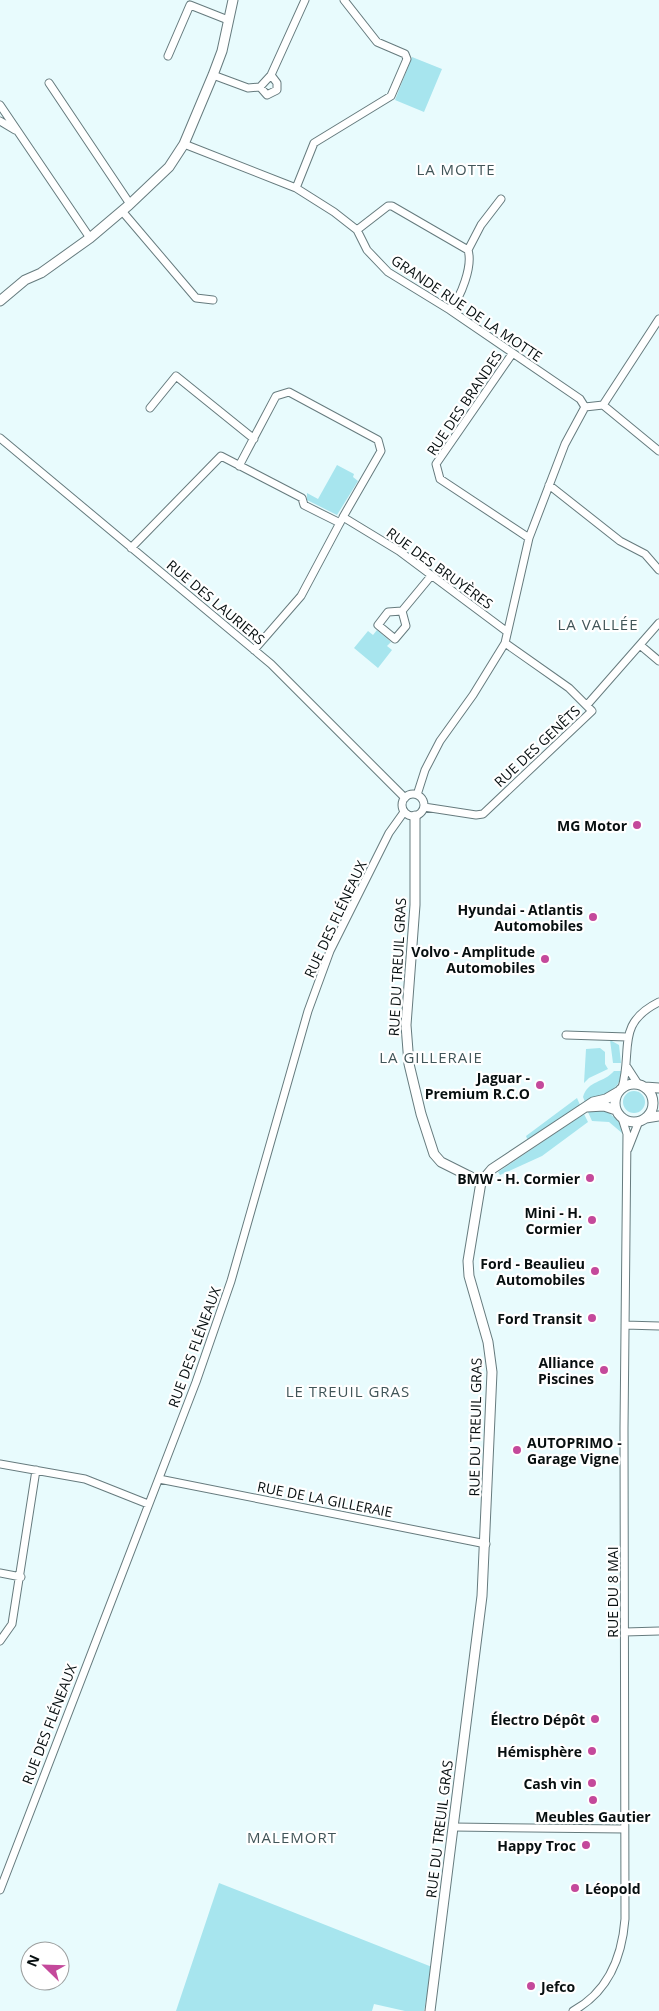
<svg xmlns="http://www.w3.org/2000/svg" width="659" height="2011" font-family="'Open Sans',sans-serif">
	<rect width="100%" height="100%" fill="#e8fbfd"/>
	<path fill="#a7e5ee" d="M 412,57 L 442,69 L 424,112 L 395,100 Z
		M 337,465 L 354,474 L 353,477 L 358,481 L 337,515 L 307,500 L 307,493 L 318,499 Z
		M 377,630 L 391,642 L 387,646 L 392,650 L 378,668 L 354,648 L 368,631 L 373,635 Z
		M 610,1040 L 619,1045 L 621,1063 L 613,1063 Z
		M 600,1048 L 605,1052 L 605,1064 L 608,1069 L 589,1078 L 584,1083 L 586,1049 Z
		M 614,1071 L 622,1071 C 620,1093 602,1094 585,1102 L 583,1097 C 588,1080 604,1083 614,1071 Z
		M623 1102a11 11 0 1 1 22 0a11 11 0 1 1-22 0Z
		M 577,1098 L 580,1105 L 528,1141 L 526,1136 Z
		M 606,1110 L 620,1123 L 622,1133 L 609,1122 L 592,1121 L 588,1112 Z
		M 584,1114 L 588,1122 L 542,1156 L 500,1175 L 498,1172 Z
		M 219,1883 L 432,1967 L 424,2011 L 405,2011 L 374,2004 L 372,2011 L 176,2011 Z"/>
	<g fill="none" stroke-linecap="round" stroke-linejoin="round">
		<g stroke="#667b7e" stroke-width="9">
			<path id="minor" d="M 168,56 L 190,5 L 228,20
				M 213,75 L 248,88 L 260,87 L 271,75 L 305,0
				M 49,83 L 130,204
				M 260,87 L 267,95 L 277,90 L 277,83 L 271,75
				M 0,105 L 90,238
				M 0,121 L 15,130
				M 184,144 L 296,188 L 334,212 L 357,230 L 367,250 L 388,272 L 450,310 L 580,399 L 585,407
				M 296,188 L 314,143 L 391,96 L 407,59 L 405,54 L 377,42 L 344,0
				M 122,211 L 196,298 L 213,300
				M 357,230 L 388,206 L 392,206 L 468,250 C 473,266 461,297 450,310
				M 468,250 L 481,225 L 501,199
				M 512,354 L 436,464 L 440,479 L 529,538
				M 603,405 L 659,451
				M 585,407 L 603,405 L 659,319
				M 150,408 L 176,376 L 254,439
				M 0,438 L 271,664 L 405,798
				M 239,466 L 276,396 L 289,392 L 378,440 L 381,451 L 343,517 L 399,551 L 506,631
				M 549,485 L 620,541 L 645,554 L 659,570
				M 131,548 L 221,456 L 302,498 L 304,505 L 340,523
				M 402,611 L 406,626 L 395,639 L 378,625 L 388,612 L 402,611 L 431,576
				M 640,645 L 659,661
				M 254,650 L 301,596 L 342,519
				M 587,705 L 659,623
				M402 805a11 11 0 1 1 22 0a11 11 0 1 1-22 0Z
				M 417,795 L 425,770 L 440,741 L 473,695 L 505,643 L 529,538 L 565,444 L 585,407
				M 424,807 L 476,815 L 483,814 L 592,711 L 569,688 L 505,643
				M 566,1035 L 627,1037
				M 627,1067 L 638,1084
				M 622,1088 C 633,1049 615,1024 659,1002
				M 628,1149 L 639,1121
				M 625,1325 L 659,1326
				M 0,1464 L 85,1479 L 148,1504
				M 159,1479 L 486,1544
				M 0,1573 L 21,1577
				M 625,1632 L 659,1631
				M 0,1641 L 12,1624 L 36,1470
				M 453,1827 L 624,1829
				M 0,1890 L 196,1382 L 231,1281 L 308,1011 L 330,951 L 389,833 L 404,812
				M 573,2011 C 608,1992 622,1957 625,1919 L 624,1428 L 627,1134 L 622,1118"/>
		</g>
		<g stroke="#667b7e" stroke-width="11">
			<path id="tertiary" d="M 0,301 L 25,280 L 41,273 L 90,238 L 129,205 L 169,167 L 184,144 L 213,75 L 222,51 L 233,0
				M 415,816 L 415,905 L 406,1025 L 409,1064 L 421,1114 L 434,1154 L 441,1162 L 481,1182
				M615 1103a19 19 0 1 1 38 0a19 19 0 1 1-38 0Z
				M 645,1087 L 659,1088
				M 587,1107 L 604,1106 L 616,1110
				M 646,1118 L 659,1116
				M 430,2011 L 482,1596 L 492,1372 L 488,1342 L 469,1276 L 468,1261 L 481,1182 L 492,1169 L 593,1102 L 606,1099 L 618,1092"/>
		</g>
		<use href="#minor" stroke="#fff" stroke-width="7"/>
		<use href="#tertiary" stroke="#fff" stroke-width="9"/>
	</g>
	<g fill="#c4499b" stroke="#fff" stroke-width="2">
		<circle cx="637" cy="825" r="5"/>
		<circle cx="593" cy="917" r="5"/>
		<circle cx="545" cy="959" r="5"/>
		<circle cx="540" cy="1085" r="5"/>
		<circle cx="590" cy="1178" r="5"/>
		<circle cx="592" cy="1220" r="5"/>
		<circle cx="595" cy="1271" r="5"/>
		<circle cx="592" cy="1318" r="5"/>
		<circle cx="604" cy="1370" r="5"/>
		<circle cx="517" cy="1450" r="5"/>
		<circle cx="595" cy="1719" r="5"/>
		<circle cx="592" cy="1751" r="5"/>
		<circle cx="592" cy="1783" r="5"/>
		<circle cx="593" cy="1800" r="5"/>
		<circle cx="586" cy="1845" r="5"/>
		<circle cx="575" cy="1888" r="5"/>
		<circle cx="531" cy="1986" r="5"/>
	</g>
	<g text-anchor="middle" dominant-baseline="central" stroke-width="4.5" stroke-linejoin="round" paint-order="stroke">
		<g font-size="14" fill="#070f10" stroke="#fff">
			<text transform="translate(467 308) rotate(34)">GRANDE RUE DE LA MOTTE</text>
			<text transform="translate(464 403) rotate(-56)">RUE DES BRANDES</text>
			<text transform="translate(440 568) rotate(36)">RUE DES BRUYÈRES</text>
			<text transform="translate(216 602) rotate(40)">RUE DES LAURIERS</text>
			<text transform="translate(537 746) rotate(-43)">RUE DES GENÊTS</text>
			<text transform="translate(335 919) rotate(-65)">RUE DES FLÉNEAUX</text>
			<text transform="translate(397 967) rotate(-87)">RUE DU TREUIL GRAS</text>
			<text transform="translate(194 1347) rotate(-70)">RUE DES FLÉNEAUX</text>
			<text transform="translate(475 1427) rotate(-89)">RUE DU TREUIL GRAS</text>
			<text transform="translate(325 1499) rotate(11)">RUE DE LA GILLERAIE</text>
			<text transform="translate(612 1592) rotate(-90)">RUE DU 8 MAI</text>
			<text transform="translate(49 1724) rotate(-69)">RUE DES FLÉNEAUX</text>
			<text transform="translate(439 1829) rotate(-83)">RUE DU TREUIL GRAS</text>
		</g>
		<g font-size="14" font-weight="bold" fill="#070f10" stroke="#fff" text-anchor="end">
			<text x="627" y="825">MG Motor</text>
			<text x="583" y="909">Hyundai - Atlantis<tspan x="583" dy="16">Automobiles</tspan></text>
			<text x="535" y="951">Volvo - Amplitude<tspan x="535" dy="16">Automobiles</tspan></text>
			<text x="530" y="1077">Jaguar -<tspan x="530" dy="16">Premium R.C.O</tspan></text>
			<text x="580" y="1178">BMW - H. Cormier</text>
			<text x="582" y="1212">Mini - H.<tspan x="582" dy="16">Cormier</tspan></text>
			<text x="585" y="1263">Ford - Beaulieu<tspan x="585" dy="16">Automobiles</tspan></text>
			<text x="582" y="1318">Ford Transit</text>
			<text x="594" y="1362">Alliance<tspan x="594" dy="16">Piscines</tspan></text>
			<text x="527" y="1442" text-anchor="start">AUTOPRIMO -<tspan x="527" dy="16">Garage Vigne</tspan></text>
			<text x="585" y="1719">Électro Dépôt</text>
			<text x="582" y="1751">Hémisphère</text>
			<text x="582" y="1783">Cash vin</text>
			<text x="593" y="1816" text-anchor="middle">Meubles Gautier</text>
			<text x="576" y="1845">Happy Troc</text>
			<text x="585" y="1888" text-anchor="start">Léopold</text>
			<text x="541" y="1986" text-anchor="start">Jefco</text>
		</g>
		<g font-size="15" letter-spacing="1" fill="#415558" stroke="#fff">
			<text x="456" y="169">LA MOTTE</text>
			<text x="598" y="624">LA VALLÉE</text>
			<text x="431" y="1057">LA GILLERAIE</text>
			<text x="348" y="1391">LE TREUIL GRAS</text>
			<text x="292" y="1837">MALEMORT</text>
		</g>
	</g>
	<g transform="translate(45 1966) rotate(293)"><circle r="24" fill="#ffffff" stroke="#9c9f9f"/>
	<path d="M0-4L9 19L0 12L-9 19Z" fill="#c4499b"/>
	<text y="-8" font-size="14" font-weight="bold" text-anchor="middle" fill="#070f10">N</text>
	</g>
</svg>
